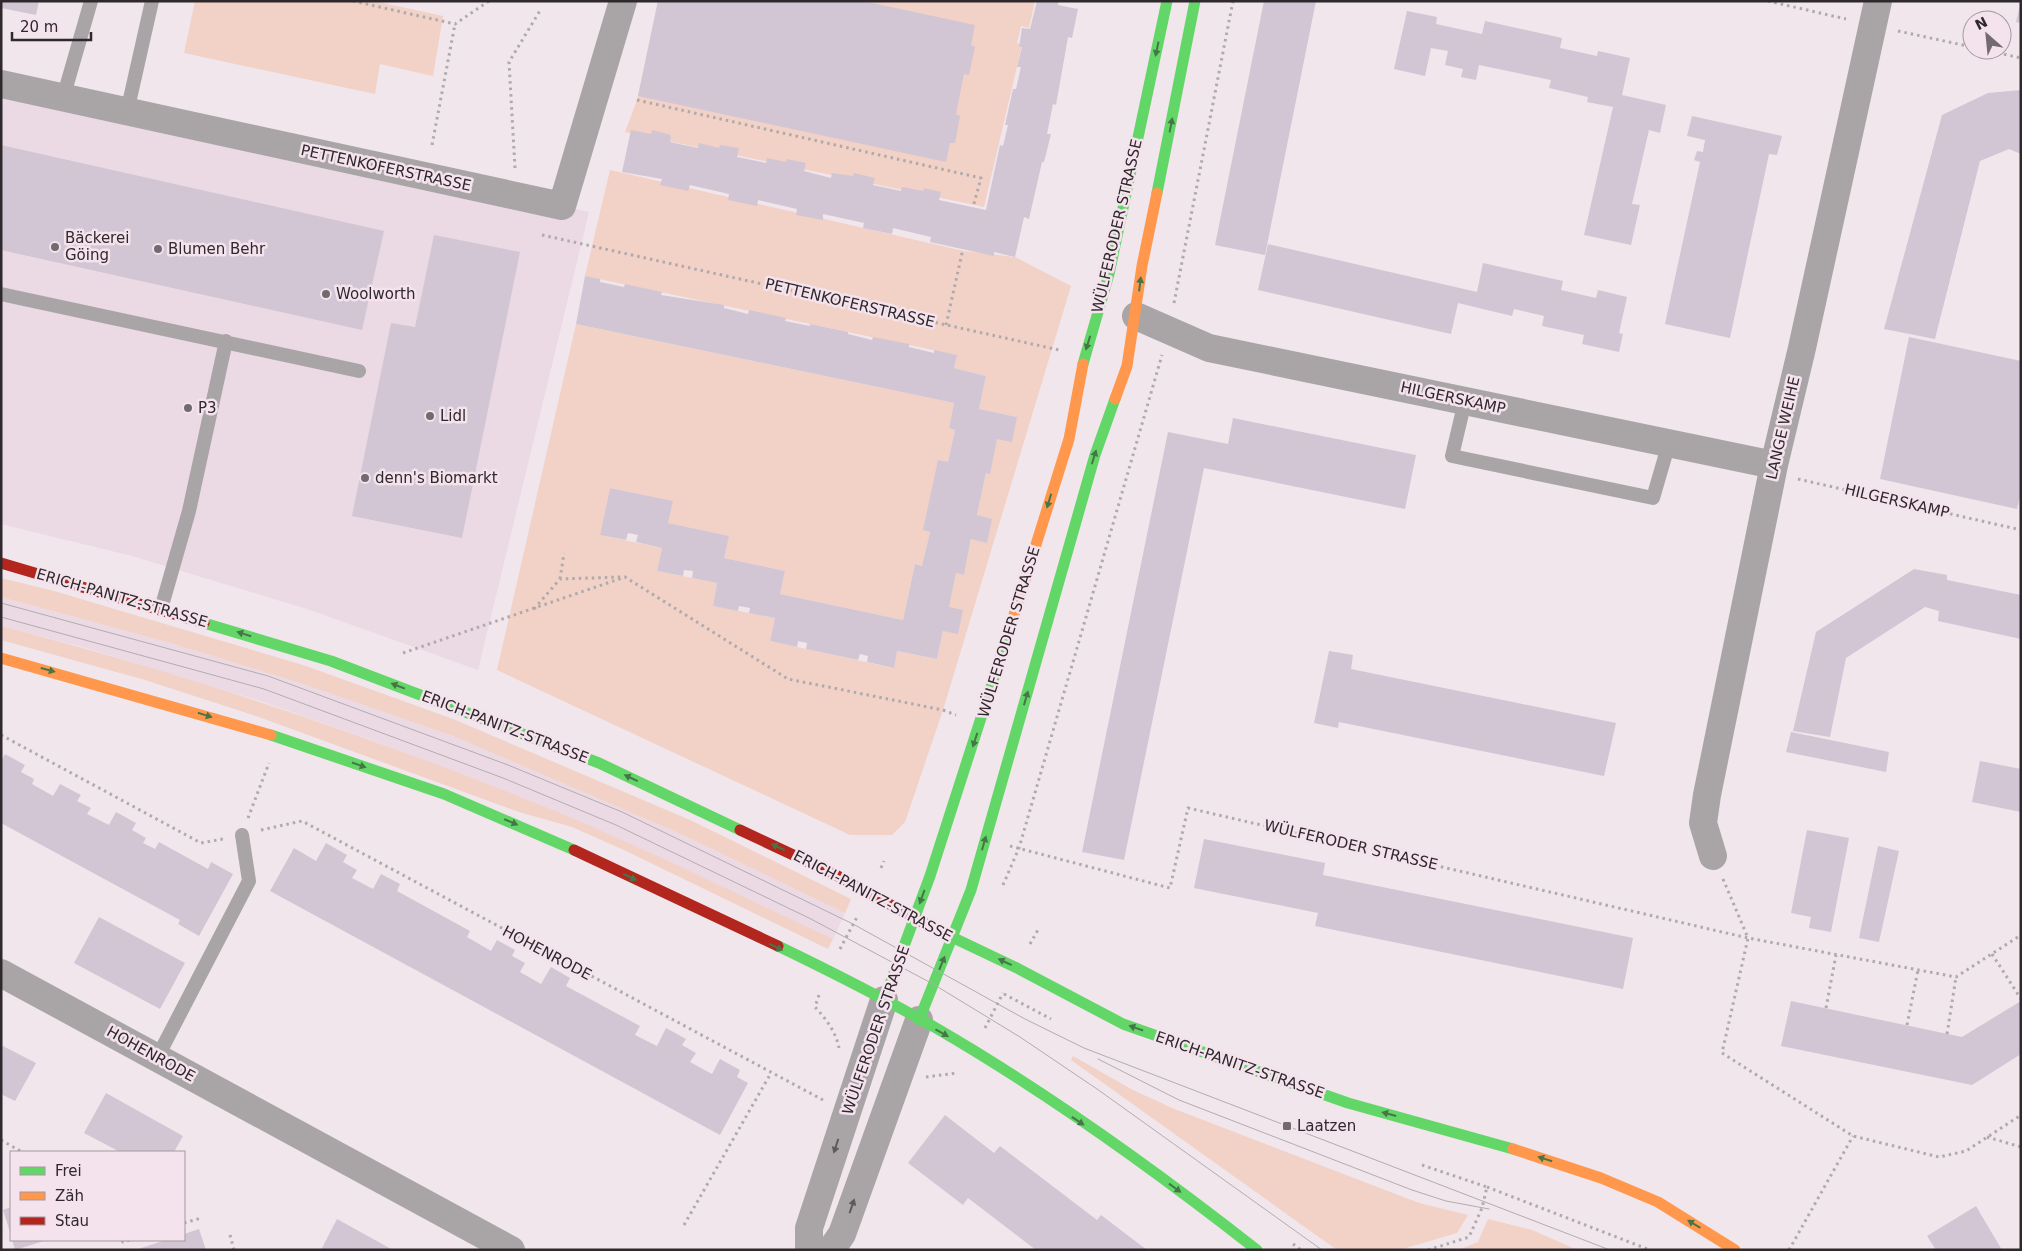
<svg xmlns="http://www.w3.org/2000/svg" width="2022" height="1251" font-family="'DejaVu Sans',sans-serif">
	<rect width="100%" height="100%" fill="#f0e6eb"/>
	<path fill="#ebd9e4" d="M 1,84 L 589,212 L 478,670 L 310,610 L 132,556 L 1,524 Z
		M 1,597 L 174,644 L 303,684 L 453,736 L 683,835 L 845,913 L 833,939 L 624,841 L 523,798 L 371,740 L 257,700 L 82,647 L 1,626 Z"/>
	<path fill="#f2d1c7" d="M 195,1 L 374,1 L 443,16 L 433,76 L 380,64 L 375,94 L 184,53 Z
		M 658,1 L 1035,1 L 1029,28 L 1021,26 L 1017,43 L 1022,45 L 984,207 L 625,132 L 637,100 Z
		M 610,170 L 964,251 L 1015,257 L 1071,286 L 943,710 L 905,822 L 892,835 L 850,835 L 497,670 L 576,324 L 954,403 L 949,428 L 955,430 L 948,462 L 924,530 L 930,532 L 922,566 L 915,564 L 903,620 L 780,594 L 785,571 L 724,558 L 728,536 L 668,523 L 672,501 L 610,488 L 600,535 L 662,548 L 657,571 L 717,583 L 713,606 L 775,618 L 770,641 L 893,668 L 897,651 L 937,659 L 956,573 L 964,575 L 973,531 L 988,533 L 991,519 L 977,515 L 986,473 L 999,430 L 1017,417 L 979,409 L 986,376 L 954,368 L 956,355 L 585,276 Z
		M 1,578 L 54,591 L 306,666 L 453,719 L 690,820 L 851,899 L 845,913 L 683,835 L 453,736 L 303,684 L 174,644 L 1,597 Z
		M 1,626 C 179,672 353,730 523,798 C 629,840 730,891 833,939 L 828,949 L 624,850 L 572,827 L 519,812 L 256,716 L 145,680 L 1,640 Z
		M 1073,1056 L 1133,1090 L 1172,1108 L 1419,1203 L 1468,1215 L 1457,1233 L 1399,1250 L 1337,1250 L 1071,1060 Z
		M 1488,1219 L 1532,1230 L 1578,1250 L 1458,1250 L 1478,1242 Z"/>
	<path fill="#d2c6d5" d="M 1,1 L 39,1 L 36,15 L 1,8 Z
		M 658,1 L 863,1 L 975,25 L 971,45 L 975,47 L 969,75 L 964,74 L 956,114 L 960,116 L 955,143 L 950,143 L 946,162 L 638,96 Z
		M 1037,1 L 1059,1 L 1058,5 L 1078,9 L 1072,38 L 1068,37 L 1056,105 L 1053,104 L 1047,134 L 1051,134 L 1044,162 L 1042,162 L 1029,219 L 1024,217 L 1015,257 L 994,252 L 994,256 L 930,242 L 931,237 L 893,228 L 892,234 L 863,228 L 864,223 L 823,214 L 823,220 L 796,215 L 797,209 L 758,200 L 757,206 L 728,200 L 729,194 L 690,185 L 688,191 L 660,185 L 662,179 L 622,172 L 631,130 L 651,134 L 652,130 L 671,135 L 670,142 L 698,148 L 699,143 L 719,148 L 720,145 L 739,148 L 737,157 L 766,163 L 767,158 L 786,162 L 787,159 L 806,163 L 804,171 L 831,178 L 832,173 L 853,176 L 854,173 L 875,178 L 873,185 L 901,191 L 902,187 L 923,191 L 924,188 L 941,192 L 939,200 L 986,210 L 1000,145 L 1003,146 L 1008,125 L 1005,125 L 1013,89 L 1016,89 L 1021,67 L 1017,67 L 1022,47 L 1019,47 L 1022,28 L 1030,29 Z
		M 1264,1 L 1316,1 L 1265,255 L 1215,245 Z
		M 2021,2 L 2021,23 L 2016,22 Z
		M 1407,11 L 1437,17 L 1436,24 L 1482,34 L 1485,21 L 1562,38 L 1560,48 L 1597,56 L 1598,51 L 1630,58 L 1622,95 L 1666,105 L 1660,133 L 1649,130 L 1632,204 L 1640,205 L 1631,245 L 1584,235 L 1613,107 L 1587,102 L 1588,97 L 1549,88 L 1551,80 L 1479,65 L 1476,80 L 1461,77 L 1463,69 L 1445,65 L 1448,51 L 1431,48 L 1425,76 L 1394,69 Z
		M 2021,90 L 2021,154 L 2009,149 L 1980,161 L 1935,339 L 1884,329 L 1942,115 L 1988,93 Z
		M 1692,116 L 1782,136 L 1777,155 L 1769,154 L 1730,338 L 1665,324 L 1700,162 L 1694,160 L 1697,151 L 1703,152 L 1705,140 L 1687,136 Z
		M 1,145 L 384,231 L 362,330 L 1,250 Z
		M 434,235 L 520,252 L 462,538 L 352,516 L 391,323 L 415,327 Z
		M 1268,244 L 1477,292 L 1483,263 L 1563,281 L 1561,290 L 1596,298 L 1598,290 L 1627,297 L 1619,333 L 1623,334 L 1619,352 L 1582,344 L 1584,335 L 1542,326 L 1544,316 L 1514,309 L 1512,316 L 1458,303 L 1451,334 L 1258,290 Z
		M 585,276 L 600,279 L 600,282 L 624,287 L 625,284 L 662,292 L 661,295 L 724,305 L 724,308 L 748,314 L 749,310 L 786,318 L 785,321 L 810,326 L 810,324 L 848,332 L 848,334 L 872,340 L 873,337 L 909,344 L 909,347 L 934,353 L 934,350 L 957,355 L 954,368 L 986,376 L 979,409 L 1017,417 L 1012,442 L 997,439 L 990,474 L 986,473 L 977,515 L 992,519 L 987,543 L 971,539 L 964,575 L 956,573 L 949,607 L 963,610 L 958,634 L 943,631 L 937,659 L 897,651 L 894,668 L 867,662 L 868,656 L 860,654 L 858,660 L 806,649 L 807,643 L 798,641 L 797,647 L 770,641 L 775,618 L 749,613 L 750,608 L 739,606 L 738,611 L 713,606 L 717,583 L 692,578 L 693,571 L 684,570 L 683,576 L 657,571 L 662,548 L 636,542 L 638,535 L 628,533 L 626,540 L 600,535 L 610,488 L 673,501 L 668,523 L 729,536 L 724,558 L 785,571 L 780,594 L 903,620 L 915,564 L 922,566 L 930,532 L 923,530 L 938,460 L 948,462 L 955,430 L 949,428 L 954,403 L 576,324 Z
		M 1909,337 L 2021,361 L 2021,492 L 2017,509 L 1880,479 Z
		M 1233,418 L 1416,455 L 1405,509 L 1204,468 L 1124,860 L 1082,852 L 1168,432 L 1228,444 Z
		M 1914,569 L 1947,575 L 1947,580 L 2021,595 L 2021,639 L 1938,621 L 1939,611 L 1925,607 L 1846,658 L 1830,737 L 1793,731 L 1816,632 Z
		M 1329,651 L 1353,655 L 1351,669 L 1616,723 L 1604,776 L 1339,722 L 1338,728 L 1314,723 Z
		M 1791,732 L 1889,752 L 1886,772 L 1786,752 Z
		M 5,754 L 25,765 L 21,772 L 34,779 L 32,784 L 53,796 L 60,784 L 81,795 L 77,801 L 91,808 L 87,814 L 109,825 L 116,812 L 136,823 L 132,830 L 146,838 L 143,843 L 155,849 L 159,842 L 208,869 L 211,862 L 233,874 L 199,936 L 178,924 L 180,920 L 1,823 L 1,761 Z
		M 1980,761 L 2021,769 L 2021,812 L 1972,802 Z
		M 1807,830 L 1849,838 L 1831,932 L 1809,928 L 1811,917 L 1791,913 Z
		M 1204,839 L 1325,863 L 1323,875 L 1633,938 L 1623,989 L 1315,926 L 1318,913 L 1194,888 Z
		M 326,843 L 347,855 L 343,862 L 357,870 L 352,878 L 373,889 L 381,874 L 400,884 L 397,891 L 470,931 L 467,937 L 491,951 L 497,940 L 515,950 L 512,956 L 525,963 L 520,972 L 541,984 L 551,967 L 570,978 L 566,986 L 640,1026 L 635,1035 L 657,1046 L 666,1028 L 686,1039 L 682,1045 L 696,1053 L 690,1062 L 712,1074 L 720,1059 L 740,1070 L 737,1077 L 748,1083 L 720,1135 L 270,891 L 294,848 L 316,861 Z
		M 1878,846 L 1899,851 L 1879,942 L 1859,938 Z
		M 99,917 L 185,963 L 160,1009 L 74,963 Z
		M 1791,1001 L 1962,1037 L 2021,1001 L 2021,1054 L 1972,1085 L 1781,1046 Z
		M 1,1045 L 36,1063 L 15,1101 L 1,1094 Z
		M 106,1093 L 183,1136 L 174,1152 L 120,1152 L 84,1133 Z
		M 945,1115 L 994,1153 L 1000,1146 L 1097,1220 L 1101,1215 L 1147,1250 L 1036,1250 L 968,1198 L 963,1205 L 908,1163 Z
		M 1976,1206 L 2002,1250 L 1936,1250 L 1927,1236 Z
		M 11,1207 L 11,1235 L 3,1210 Z
		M 337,1219 L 393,1250 L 321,1250 Z
		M 199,1229 L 206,1250 L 135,1250 L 166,1240 L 184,1240 L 184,1234 Z
		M 12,1240 L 47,1240 L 15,1250 Z"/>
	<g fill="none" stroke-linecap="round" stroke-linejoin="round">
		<path stroke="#afaaac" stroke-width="3" stroke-dasharray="2.5 4" stroke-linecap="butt" d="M 353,1 L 455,24 L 489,1
			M 1768,1 L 1846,19
			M 1898,31 L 1972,47
			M 1985,50 L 2021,58
			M 637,100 L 981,178 L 973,207
			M 432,145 L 455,24
			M 515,168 L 509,62 L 541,9
			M 542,235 L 1059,350
			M 1174,303 L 1233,1
			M 946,325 L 963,249
			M 1798,479 L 2021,530
			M 560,579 L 564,553
			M 534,609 L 560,579 L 621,577
			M 403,653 L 625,577 L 788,679 L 943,710 L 956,715
			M 1,735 L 201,843 L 223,839
			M 248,818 L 269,763
			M 261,830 L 302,821 L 823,1100
			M 1010,846 L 1170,888 L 1188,808 L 1748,938 L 1956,977 L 2021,935
			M 881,868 L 884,861
			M 1723,879 L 1748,938 L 1722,1053 L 1853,1136 L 1939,1157 L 1966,1151 L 2021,1115
			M 1003,885 L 1019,848 L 1162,355
			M 1030,944 L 1039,928
			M 840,949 L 857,917
			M 1992,954 L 2021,999
			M 1004,994 L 1051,1019
			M 819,995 L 815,1007 C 826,1019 836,1032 839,1048
			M 1826,1008 L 1836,955
			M 1907,1025 L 1918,970
			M 985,1028 L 1003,993
			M 1947,1034 L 1956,977
			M 926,1077 L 957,1073
			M 1987,1137 L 2021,1147
			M 1,1140 L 22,1152
			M 1422,1165 L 1487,1187 L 1482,1208 L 1469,1237 L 1428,1250
			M 1487,1187 L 1650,1250
			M 184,1223 L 201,1218
			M 684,1225 L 771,1073
			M 230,1235 L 234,1250
			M 122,1240 L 123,1242 L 130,1240
			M 1293,1244 L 1301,1250
			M 1789,1250 L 1853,1136"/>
		<path stroke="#a9a5a6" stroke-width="14" d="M 63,98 L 91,1
			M 127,112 L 152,1
			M 1,294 L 359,371
			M 1465,401 L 1452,456 L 1653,498 L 1669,443
			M 161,609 L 189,511 L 226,341
			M 157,1058 L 249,881 L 242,835"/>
		<path stroke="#a9a5a6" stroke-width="28" d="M 1,84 L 562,206 L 623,1
			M 1136,316 L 1209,348 L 1774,465
			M 1713,856 L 1703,823 L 1707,795 L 1774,465 L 1802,348 L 1878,1
			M 1,973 L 511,1250
			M 809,1250 L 809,1228 L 884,1000
			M 831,1250 L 842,1234 L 919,1020"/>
		<path stroke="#63d668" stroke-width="11" d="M 1157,193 L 1195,1
			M 1083,364 L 1109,274 L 1167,1
			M 204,623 L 331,661 L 599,763 L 740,830
			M 271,735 L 444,794 L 574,850
			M 937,930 L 1017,968 L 1123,1024 L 1348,1103 L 1513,1149
			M 778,946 C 832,972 885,999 936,1028 C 1048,1093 1155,1170 1257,1250
			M 884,1000 L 930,876 L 1009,631
			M 919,1020 L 971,890 L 1095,455 L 1115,399"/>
		<path stroke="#ff974d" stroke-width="11" d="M 1115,399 L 1127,366 L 1142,266 L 1157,193
			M 1009,631 L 1069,439 L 1083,364
			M 1,658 L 271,735
			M 1513,1149 L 1601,1178 L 1658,1202 L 1735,1250"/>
		<path stroke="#b3261e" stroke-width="11" d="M 1,563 L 204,623
			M 740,830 L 836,875 L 937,930
			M 574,850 L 778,946"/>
		<path stroke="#b2acaf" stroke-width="1" d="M 1,603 L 268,676 L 508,765 L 622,812 L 853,924 L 1025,1019 L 1084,1048 L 1610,1250
			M 1,617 L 264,689 L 503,778 L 616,825 L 811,919 L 933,984 L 1020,1037 L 1097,1089 L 1322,1250
			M 1098,1059 L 1179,1100 L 1412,1190 L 1446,1201 L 1489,1209"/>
	</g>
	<defs><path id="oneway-solid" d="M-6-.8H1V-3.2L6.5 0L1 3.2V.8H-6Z" transform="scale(1.25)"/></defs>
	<g fill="#467647">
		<use href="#oneway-solid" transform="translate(1157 49) rotate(102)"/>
		<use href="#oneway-solid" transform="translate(1171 125) rotate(-79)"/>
		<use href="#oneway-solid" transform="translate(1140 284) rotate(-83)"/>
		<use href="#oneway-solid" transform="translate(1088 343) rotate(107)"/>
		<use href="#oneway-solid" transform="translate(1094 457) rotate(-73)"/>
		<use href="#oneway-solid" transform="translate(1049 501) rotate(107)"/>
		<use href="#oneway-solid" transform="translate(244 634) rotate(-163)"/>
		<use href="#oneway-solid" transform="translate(48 670) rotate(15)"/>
		<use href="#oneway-solid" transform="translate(398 686) rotate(-159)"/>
		<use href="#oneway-solid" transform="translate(1026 698) rotate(-74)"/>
		<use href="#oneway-solid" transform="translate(205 715) rotate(17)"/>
		<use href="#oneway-solid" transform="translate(975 740) rotate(108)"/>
		<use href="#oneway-solid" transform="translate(359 765) rotate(19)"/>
		<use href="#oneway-solid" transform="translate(631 778) rotate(-155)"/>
		<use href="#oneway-solid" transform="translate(511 822) rotate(23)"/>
		<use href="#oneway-solid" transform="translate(984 843) rotate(-74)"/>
		<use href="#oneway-solid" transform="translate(778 847) rotate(-155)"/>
		<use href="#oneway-solid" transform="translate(630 877) rotate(25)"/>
		<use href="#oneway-solid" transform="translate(922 897) rotate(110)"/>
		<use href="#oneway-solid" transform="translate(776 947) rotate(26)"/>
		<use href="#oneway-solid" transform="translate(1005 962) rotate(-155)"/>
		<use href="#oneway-solid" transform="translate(942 963) rotate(-68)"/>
		<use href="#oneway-solid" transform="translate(1136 1028) rotate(-161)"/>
		<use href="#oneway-solid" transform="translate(942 1033) rotate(29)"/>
		<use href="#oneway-solid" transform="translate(1389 1114) rotate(-165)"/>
		<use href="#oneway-solid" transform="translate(1078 1121) rotate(34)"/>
		<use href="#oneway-solid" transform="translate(1545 1159) rotate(-162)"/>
		<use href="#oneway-solid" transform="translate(1175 1188) rotate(36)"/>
		<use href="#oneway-solid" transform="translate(1694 1224) rotate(-149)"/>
	</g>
	<g fill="#605a5d">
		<use href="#oneway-solid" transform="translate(836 1146) rotate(108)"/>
		<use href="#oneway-solid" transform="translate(852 1206) rotate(-71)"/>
	</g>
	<g fill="#736a6f" stroke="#f4e2ec" stroke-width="2">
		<circle cx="55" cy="247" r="5"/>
		<circle cx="158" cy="249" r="5"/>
		<circle cx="326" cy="294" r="5"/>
		<circle cx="188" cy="408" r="5"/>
		<circle cx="430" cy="416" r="5"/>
		<circle cx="365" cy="478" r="5"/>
		<rect x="1282" y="1121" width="10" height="10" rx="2.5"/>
	</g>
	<g text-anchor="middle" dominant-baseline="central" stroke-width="5" stroke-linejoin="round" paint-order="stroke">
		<g font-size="15" fill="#2f282c" stroke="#f4e2ec">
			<text transform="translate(386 168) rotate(12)">PETTENKOFERSTRASSE</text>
			<text transform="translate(1117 226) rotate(-77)">WÜLFERODER STRASSE</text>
			<text transform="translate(850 303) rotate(13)">PETTENKOFERSTRASSE</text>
			<text transform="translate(1453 398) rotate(12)">HILGERSKAMP</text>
			<text transform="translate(1783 428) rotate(-77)">LANGE WEIHE</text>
			<text transform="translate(1897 501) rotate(13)">HILGERSKAMP</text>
			<text transform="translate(122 598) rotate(16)">ERICH-PANITZ-STRASSE</text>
			<text transform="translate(1009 632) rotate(-73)">WÜLFERODER STRASSE</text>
			<text transform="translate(505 727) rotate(21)">ERICH-PANITZ-STRASSE</text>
			<text transform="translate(1351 845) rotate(13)">WÜLFERODER STRASSE</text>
			<text transform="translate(873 896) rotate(28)">ERICH-PANITZ-STRASSE</text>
			<text transform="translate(547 953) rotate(28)">HOHENRODE</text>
			<text transform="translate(876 1030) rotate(-71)">WÜLFERODER STRASSE</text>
			<text transform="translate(151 1054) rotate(29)">HOHENRODE</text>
			<text transform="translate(1240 1065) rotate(19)">ERICH-PANITZ-STRASSE</text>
		</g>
		<g font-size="15" fill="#2f282c" stroke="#f4e2ec" text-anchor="start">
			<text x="65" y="238">Bäckerei<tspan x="65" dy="17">Göing</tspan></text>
			<text x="168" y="249">Blumen Behr</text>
			<text x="336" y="294">Woolworth</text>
			<text x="198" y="408">P3</text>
			<text x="440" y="416">Lidl</text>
			<text x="375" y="478">denn's Biomarkt</text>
			<text x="1297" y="1126">Laatzen</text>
		</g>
	</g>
	<rect width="2022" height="1251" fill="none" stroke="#2f282c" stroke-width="5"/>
	<rect x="10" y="1151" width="175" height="90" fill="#f4e2ec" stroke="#a5989f"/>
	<rect x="20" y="1167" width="25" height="8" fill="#63d668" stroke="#a5989f"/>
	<text x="55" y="1176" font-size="15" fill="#2f282c">Frei</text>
	<rect x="20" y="1192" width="25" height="8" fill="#ff974d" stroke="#a5989f"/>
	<text x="55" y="1201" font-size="15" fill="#2f282c">Zäh</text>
	<rect x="20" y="1217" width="25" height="8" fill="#b3261e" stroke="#a5989f"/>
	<text x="55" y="1226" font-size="15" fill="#2f282c">Stau</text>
	<g transform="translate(1987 35) rotate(333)"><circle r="24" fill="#f4e2ec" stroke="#a5989f"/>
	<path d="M0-4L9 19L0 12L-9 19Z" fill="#736a6f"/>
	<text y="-8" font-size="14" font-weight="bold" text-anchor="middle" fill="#2f282c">N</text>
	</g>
	<path d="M12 32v8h79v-8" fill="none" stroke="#2f282c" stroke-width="2.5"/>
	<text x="20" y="32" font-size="15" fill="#2f282c" stroke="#f4e2ec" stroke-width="4" paint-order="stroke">20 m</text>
</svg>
